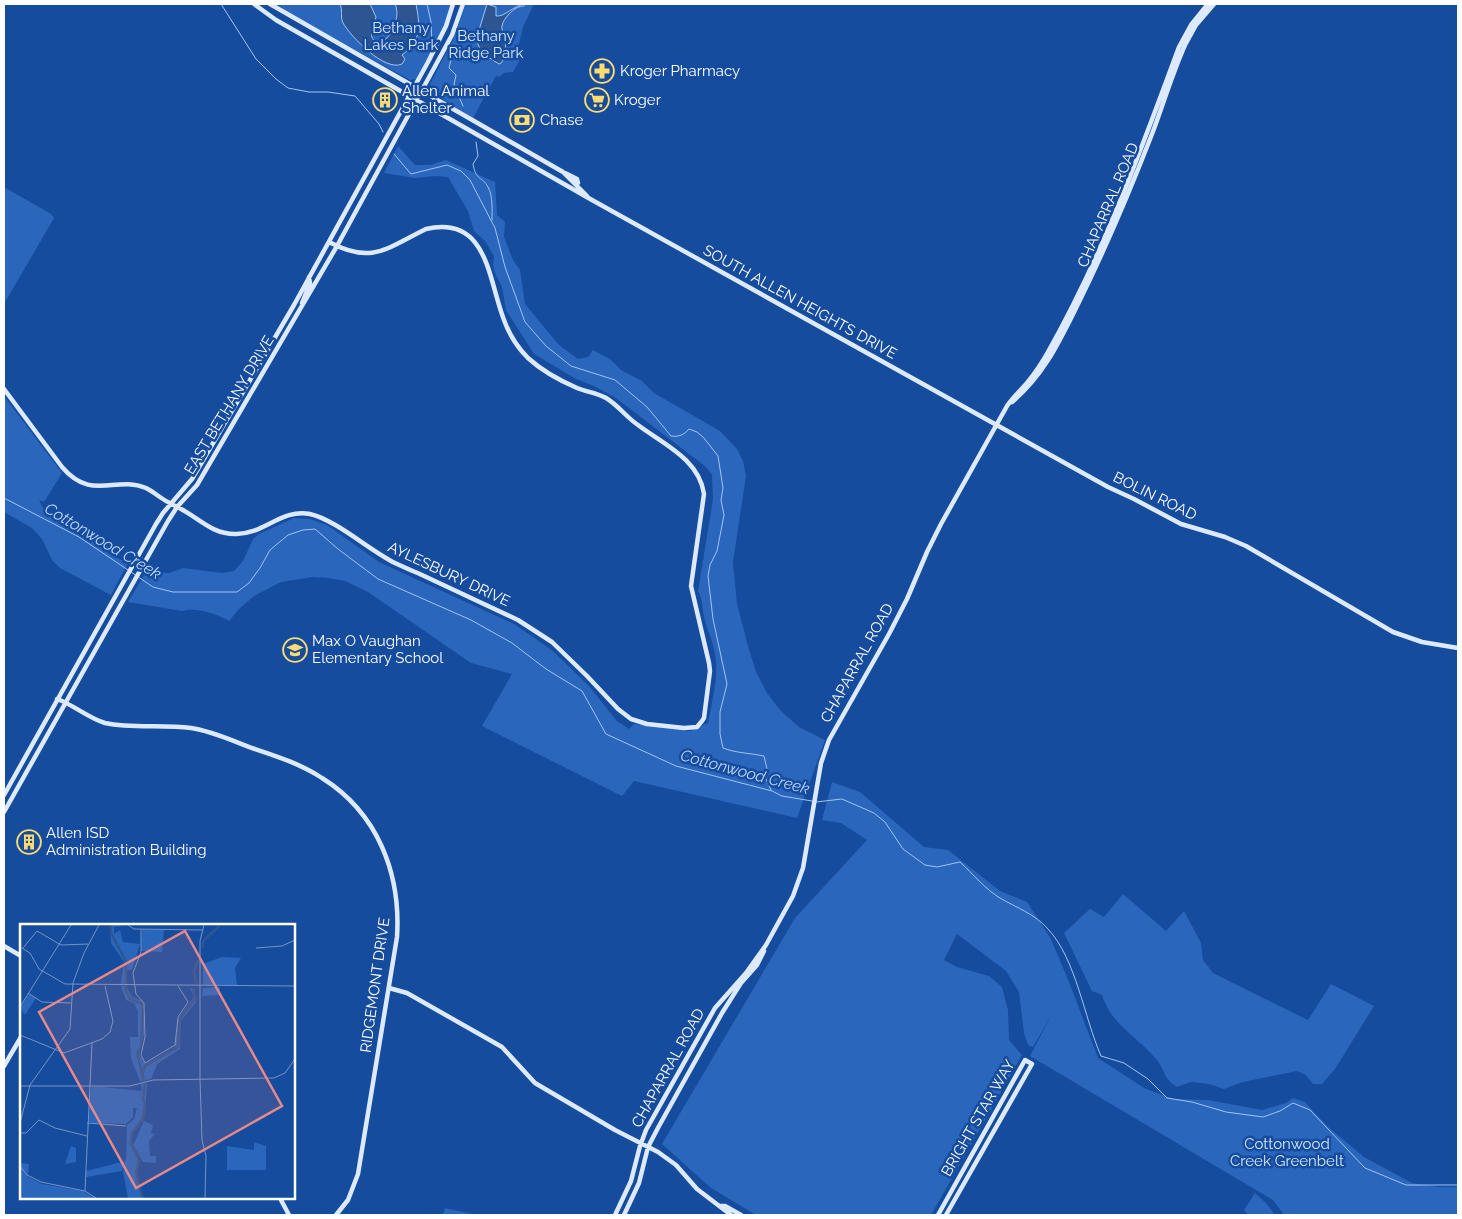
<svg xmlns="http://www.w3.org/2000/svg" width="1462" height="1219" font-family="Raleway,sans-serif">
	<rect width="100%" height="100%" fill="#164c9e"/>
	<path fill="#2966bc" d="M 277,4 L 451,4 C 443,31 429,55 416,79 L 410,80 L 294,16 Z
		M 466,4 L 534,4 L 523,27 L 517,53 L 522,56 L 513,72 L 504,73 L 499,77 L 496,76 L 473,118 L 427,90 L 453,40 Z
		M 398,146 L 415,165 L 430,165 L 446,160 L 495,182 L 497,215 L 505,222 L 504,237 L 513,260 L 520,270 L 525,304 L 559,345 L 578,359 L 588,357 L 593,350 L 610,359 L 621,370 L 642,381 L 654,393 L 720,431 L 737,449 L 743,461 L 746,476 L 733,562 L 737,604 L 748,646 L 756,672 L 767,693 L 780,710 L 799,727 L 825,740 L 797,818 L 634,781 L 622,796 L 482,726 L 512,674 L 471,663 L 368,592 L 345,581 L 328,578 L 313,577 L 281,582 L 254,596 L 239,609 L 229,621 C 217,614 196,607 182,611 L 128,602 L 146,572 L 169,573 L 183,568 L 222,573 L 234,571 L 243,561 L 253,539 L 259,534 L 294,518 L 310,519 L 327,525 L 379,562 L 514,624 L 553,651 L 588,685 L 617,721 L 629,729 L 634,724 L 690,731 L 708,723 C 712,701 719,677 715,654 C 713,641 707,630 704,617 C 702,608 703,600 698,591 L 713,499 L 712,475 L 706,467 L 616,398 L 594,386 L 576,379 L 534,354 L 506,310 L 502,287 L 495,273 L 493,265 L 494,256 L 485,241 L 474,231 L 468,211 L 448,177 L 435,176 L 415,178 L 384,173 Z
		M 4,187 L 51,214 L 54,218 L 4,304 Z
		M 4,396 L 62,473 L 44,502 L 39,500 L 43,508 L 83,531 L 97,545 L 111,555 L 128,563 L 111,595 L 60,568 L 52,560 L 42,539 L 32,528 L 4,512 Z
		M 832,782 L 860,792 L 924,847 L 948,850 L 1000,891 L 1027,902 L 1051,939 L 1069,982 L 1098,1058 L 1144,1088 L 1173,1099 L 1208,1100 L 1262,1110 L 1286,1103 L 1293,1098 L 1305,1102 L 1327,1126 L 1364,1157 L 1412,1183 L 1438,1187 L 1458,1187 L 1458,1215 L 1284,1215 L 1273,1200 L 1030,1056 L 1052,1014 L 1033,1047 L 1028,1045 L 1024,1033 L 1019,992 L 1006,971 L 957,934 L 944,960 L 957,967 L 989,976 L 1002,987 L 1008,1010 L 1009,1040 L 1022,1055 L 931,1215 L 756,1215 L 711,1188 L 662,1144 L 795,918 L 867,840 L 841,823 L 822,820 Z
		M 1123,894 L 1166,931 L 1184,911 L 1201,943 L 1203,960 L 1213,973 L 1308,1020 L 1331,984 L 1374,1006 L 1335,1069 L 1322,1084 L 1313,1084 L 1306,1075 L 1297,1071 L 1243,1082 L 1224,1089 L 1209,1084 L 1191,1082 L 1177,1087 C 1161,1076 1167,1073 1157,1060 C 1137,1036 1112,1026 1102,995 L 1092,991 L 1064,933 L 1090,909 L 1104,917 Z
		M 1255,1193 L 1266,1203 L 1275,1215 L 1248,1215 L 1244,1210 Z
		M 445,1208 L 476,1215 L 443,1215 Z"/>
	<path fill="#2d5592" stroke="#a0c5f6" d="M 340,4 L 370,4 L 376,17 C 373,27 366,39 379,43 C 392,39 401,16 395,4 L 416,4 C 420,26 422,40 402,55 L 405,59 L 402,64 C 385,72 351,37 343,23 C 340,17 343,10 340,4 Z
		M 487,4 L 496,7 L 496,16 C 505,17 513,6 524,4 L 524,6 C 516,5 503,18 502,26 C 501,31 505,32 505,37 C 506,44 506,59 501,63 L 499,64 L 482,53 L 476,40 Z"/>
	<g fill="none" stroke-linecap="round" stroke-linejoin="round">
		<path stroke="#a0c5f6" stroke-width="1" d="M 221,4 L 256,59 L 276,79 L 288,88 L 309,92 L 328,92 L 355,96 L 379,124 L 383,132
			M 427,4 L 431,22 L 432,44
			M 452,55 L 449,68 L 456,75 L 454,85 L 463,106
			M 476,142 L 478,156 L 473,164 C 476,181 482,176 488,187 C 493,195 492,211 492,220
			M 394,154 L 411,174 L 447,165 L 461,171 L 470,180 L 495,228 L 505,267 L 525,322 L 546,346 L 571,366 L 615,380 L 647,407 L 671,436 C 679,437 684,435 689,429 L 697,432 L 704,438 L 718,456 L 723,488 L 721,500 L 724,515 L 717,551 L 710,565 L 708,576 L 713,619 L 727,684 L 720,712 L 720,734 L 723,748 C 736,753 749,753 764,756 L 767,769 L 765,777 L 771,790
			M 4,498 L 79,537 L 128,570
			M 131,572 L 153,587 L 173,592 L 237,592 L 249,583 L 260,568 L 270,550 L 288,535 L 303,530 L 315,529 L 338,549 L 378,579 L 471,620 L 512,643 L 546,669 L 582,691 L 606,734 L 676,766 L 772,791 L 782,796 L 812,801
			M 816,802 L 842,799 L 874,813 L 885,822 L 903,849 L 925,865 L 937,867 L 960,862 C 973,874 985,889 1000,898 C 1017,908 1035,914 1048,929 C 1076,959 1084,1017 1101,1056 L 1124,1063 L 1148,1079 L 1167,1098 L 1192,1102 L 1226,1112 L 1263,1117 L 1280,1111 L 1293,1103 L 1310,1110 L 1365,1168 L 1406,1185 L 1458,1185"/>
		<path stroke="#ddeafd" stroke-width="4.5" d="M 254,4 L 276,20 L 592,200 L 1108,487 L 1134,499 L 1181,524 L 1225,537 L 1246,546 L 1393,632 L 1422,642 L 1458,648
			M 270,4 L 563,172 L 587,196
			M 565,173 L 577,179 L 578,183 L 576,185
			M 302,303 L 310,283 L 309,277
			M 4,389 L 62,467 C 92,502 115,475 146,488 C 154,492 160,498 168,502 C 172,505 177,506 181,509 C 200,519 212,534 235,534 C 263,535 282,508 310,514 C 336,520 369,550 395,563 C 403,567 413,571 422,575 C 454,590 486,605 518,620 L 552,642 L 587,676 L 618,709 L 631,719 L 647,724 L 684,728 L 697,727 L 702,721 L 704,718 L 710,671 L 709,663 L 691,586 L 704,494 C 699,459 663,444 638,425 C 626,417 618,405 606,398 C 597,393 587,392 577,388 C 561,381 541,370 528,358 C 517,347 509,334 504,320 C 488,279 488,215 426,229 C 387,248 372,265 329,242
			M 1012,402 C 1045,374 1060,340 1079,302 C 1106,247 1130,191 1152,134 C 1163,105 1172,74 1185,45 L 1196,25 L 1214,4
			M 57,699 C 74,705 88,718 105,723 C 133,729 163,724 191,728 C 212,731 233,741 252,748 C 276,756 301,764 322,778 C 378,813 401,874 397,937 L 358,1174 L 348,1200 L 336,1215
			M 4,795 L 156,524 L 163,513 L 192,479 L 294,305 L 428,62 L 446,26 L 453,4
			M 4,812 L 168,521 L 177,507 L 197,485 L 337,246 L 439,59 L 452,35 L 463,4
			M 4,946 L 21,956
			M 389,988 L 407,993 L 502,1047 L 535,1083 L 615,1130 L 658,1152 L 676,1165 L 697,1189 L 731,1215
			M 4,1066 L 21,1037
			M 280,1198 L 289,1215
			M 720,1206 L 725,1206 L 741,1215
			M 615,1215 L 631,1181 L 640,1146 L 646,1130 L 715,1008 L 746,973 L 766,945 L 793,896 L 803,868 L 821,763 L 829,740 L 889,634 L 907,599 L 927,552 L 941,524 L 1007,406 C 1013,397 1020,391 1027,383 C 1035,373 1042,363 1048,352 C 1103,255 1141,150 1179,47 L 1191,25 L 1208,4
			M 624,1215 L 639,1183 L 648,1147 L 659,1126 L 722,1013 L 741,983 L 757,965 L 764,951
			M 938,1215 L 1025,1060 L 1032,1064 L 946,1215"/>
	</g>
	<defs>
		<g id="pharmacy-ring" transform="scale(1.25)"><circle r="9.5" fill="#164c9e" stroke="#ffdb70" stroke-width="1.5"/><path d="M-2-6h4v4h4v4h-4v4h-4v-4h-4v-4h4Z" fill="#ffdb70"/></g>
		<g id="building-ring" transform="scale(1.25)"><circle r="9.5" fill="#164c9e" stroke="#ffdb70" stroke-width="1.5"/><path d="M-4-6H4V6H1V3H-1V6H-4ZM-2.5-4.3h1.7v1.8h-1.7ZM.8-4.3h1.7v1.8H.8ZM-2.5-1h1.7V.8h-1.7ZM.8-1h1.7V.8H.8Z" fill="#ffdb70"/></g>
		<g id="supermarket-ring" transform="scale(1.25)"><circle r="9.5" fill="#164c9e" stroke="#ffdb70" stroke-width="1.5"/><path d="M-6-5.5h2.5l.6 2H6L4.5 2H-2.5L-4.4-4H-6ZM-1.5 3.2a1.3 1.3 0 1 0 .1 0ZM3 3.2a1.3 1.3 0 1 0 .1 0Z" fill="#ffdb70"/></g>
		<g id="bank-ring" transform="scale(1.25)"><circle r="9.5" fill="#164c9e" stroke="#ffdb70" stroke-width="1.5"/><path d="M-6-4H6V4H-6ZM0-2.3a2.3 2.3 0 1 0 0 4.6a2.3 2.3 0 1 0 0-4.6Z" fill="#ffdb70"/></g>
		<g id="school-ring" transform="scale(1.25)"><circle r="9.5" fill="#164c9e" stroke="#ffdb70" stroke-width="1.5"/><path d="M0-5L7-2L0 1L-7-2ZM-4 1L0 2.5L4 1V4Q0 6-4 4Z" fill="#ffdb70"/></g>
	</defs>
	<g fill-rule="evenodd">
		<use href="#pharmacy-ring" x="602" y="71"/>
		<use href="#building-ring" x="385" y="100"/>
		<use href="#supermarket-ring" x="597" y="100"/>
		<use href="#bank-ring" x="522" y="120"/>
		<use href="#school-ring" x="295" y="650"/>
		<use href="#building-ring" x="29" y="842"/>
	</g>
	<g text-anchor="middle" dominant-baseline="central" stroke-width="5" stroke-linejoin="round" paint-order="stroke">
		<g font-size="15" fill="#d6e6fd" stroke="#164c9e">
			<text x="401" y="28">Bethany<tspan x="401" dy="17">Lakes Park</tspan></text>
			<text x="486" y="36">Bethany<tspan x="486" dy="17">Ridge Park</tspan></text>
			<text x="1287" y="1144">Cottonwood<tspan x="1287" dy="17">Creek Greenbelt</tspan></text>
		</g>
		<g font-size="15" fill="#fff" stroke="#164c9e" text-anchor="start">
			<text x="620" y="71">Kroger Pharmacy</text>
			<text x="402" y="91">Allen Animal<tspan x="402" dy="17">Shelter</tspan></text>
			<text x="614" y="100">Kroger</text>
			<text x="540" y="120">Chase</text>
			<text x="312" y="641">Max O Vaughan<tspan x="312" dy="17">Elementary School</tspan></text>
			<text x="46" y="833">Allen ISD<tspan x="46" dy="17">Administration Building</tspan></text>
		</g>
		<g font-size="15" fill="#fff" stroke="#164c9e">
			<text transform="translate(1108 205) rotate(-67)">CHAPARRAL ROAD</text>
			<text transform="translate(800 302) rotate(29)">SOUTH ALLEN HEIGHTS DRIVE</text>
			<text transform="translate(229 405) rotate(-59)">EAST BETHANY DRIVE</text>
			<text transform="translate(1155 496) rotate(26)">BOLIN ROAD</text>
			<text transform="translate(449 574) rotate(25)">AYLESBURY DRIVE</text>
			<text transform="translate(857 663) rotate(-61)">CHAPARRAL ROAD</text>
			<text transform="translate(375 985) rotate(-82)">RIDGEMONT DRIVE</text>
			<text transform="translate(668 1068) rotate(-61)">CHAPARRAL ROAD</text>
			<text transform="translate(978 1118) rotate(-60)">BRIGHT STAR WAY</text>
		</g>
		<g font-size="16" font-style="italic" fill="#bad5f9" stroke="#164c9e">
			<text transform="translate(103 541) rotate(31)">Cottonwood Creek</text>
			<text transform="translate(745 772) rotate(15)">Cottonwood Creek</text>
		</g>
	</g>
	<g transform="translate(20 924)">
		<rect width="275" height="275" fill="#164c9e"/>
		<path d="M 90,1 L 105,1 L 94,3 L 94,10 L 100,6 L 103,18 L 120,20 L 112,46 L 107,46 L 106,60 L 101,60 L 104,38 L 91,19 ZM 122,6 L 144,6 L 142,28 L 121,27 ZM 202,33 L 221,34 L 215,44 L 217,61 L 183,61 L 183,40 ZM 101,62 L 106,62 L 112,73 L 122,77 L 124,81 L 124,110 L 119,131 L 125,140 L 155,124 L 158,95 L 174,73 L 170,64 L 174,64 L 176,78 L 161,97 L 160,125 L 137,140 L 131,155 L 120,157 L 111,134 L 110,113 L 118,113 L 118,88 L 114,79 L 106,76 ZM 200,63 L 200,71 L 182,72 L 183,64 ZM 9,70 L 16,74 L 5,91 L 0,84 ZM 127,159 L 125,190 L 111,209 L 111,217 L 119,235 L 117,255 L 123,274 L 108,274 L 103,248 L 105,238 L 102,247 L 66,253 L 66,247 L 106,237 L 107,201 L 114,195 L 117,184 L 113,184 L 113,193 L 106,200 L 74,199 L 69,198 L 70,171 L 72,162 L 122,167 L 121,160 ZM 124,197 L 133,201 L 131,209 L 135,210 L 129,217 L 130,232 L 136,232 L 136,239 L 123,238 L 113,221 ZM 234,218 L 246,222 L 246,246 L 207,246 L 207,222 L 234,226 ZM 51,222 L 56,224 L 56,238 L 45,240 ZM 0,239 L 9,240 L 8,253 L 22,260 L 63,267 L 75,274 L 0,274 Z" fill="#2966bc"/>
		<path fill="none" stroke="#2d5592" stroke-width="2.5" d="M 91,1 L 91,9 L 106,37 L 106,67 L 110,75 L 123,80 L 121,123 L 117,129 L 125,161 L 123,175 L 125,180 L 123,195 L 112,209 L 111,220 L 119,236 L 116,249 L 123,274M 182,24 L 184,16 L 200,1M 176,60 L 174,47 L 178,36M 122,152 L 125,142 L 158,123 L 160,95 L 175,75 L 173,64"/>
		<path fill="none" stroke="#7394c5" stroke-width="1" d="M 108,1 L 114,5 L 183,6M 121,5 L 121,28 L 113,49 L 116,70 L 124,79 L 125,113 L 121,131 L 125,139 L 155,121 L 158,93 L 168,78 L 158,62M 0,23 L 10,29 L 19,45 L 45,60 L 275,62M 3,24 L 17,7 L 41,21 L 68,20M 236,24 L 262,22 L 275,16M 8,69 L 22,78 L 51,79M 0,83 L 51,1M 0,111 L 44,129 L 82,115 L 90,108 L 93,97 L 85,62M 180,155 L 182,216 L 186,232 L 185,274M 180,155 L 180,17 L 184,1M 10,161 L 50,105 L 53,59 L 64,29 L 79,1M 0,162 L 110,162 L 133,156 L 254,154 L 265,149 L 275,135M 0,199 L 10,161M 67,199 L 106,202M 0,209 L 6,209 L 19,196 L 35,204 L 67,212M 0,242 L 7,251 L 21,258 L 65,267 L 76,274M 65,267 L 72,119"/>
		<path fill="#e88989" fill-opacity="0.15" stroke="#e88989" stroke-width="2.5" d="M 165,7 L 262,182 L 116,264 L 19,88 Z"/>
		<rect width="275" height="275" fill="none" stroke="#fff" stroke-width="2.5"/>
	</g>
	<rect width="1462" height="1219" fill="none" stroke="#ffffff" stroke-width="10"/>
</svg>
